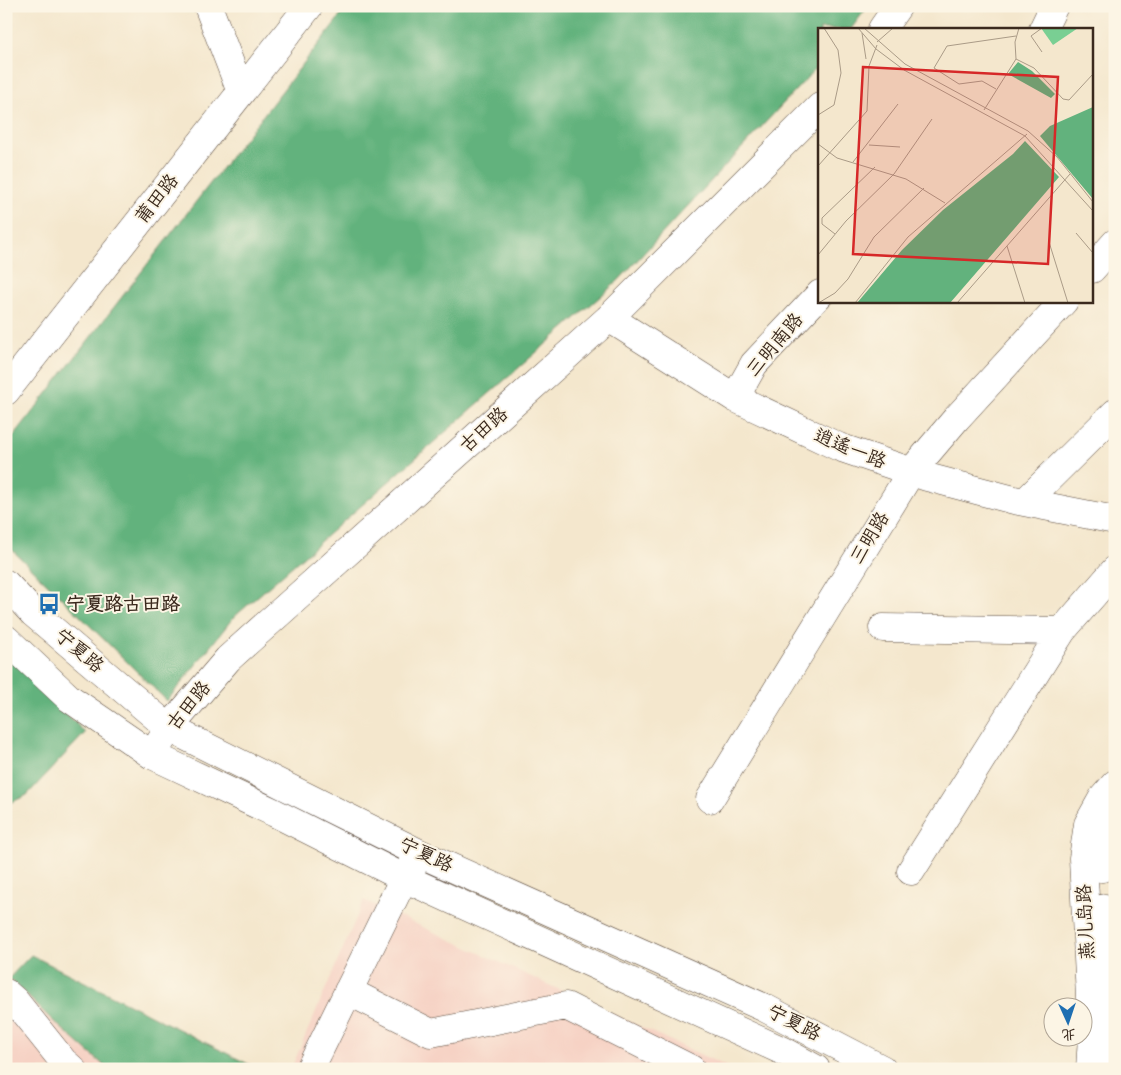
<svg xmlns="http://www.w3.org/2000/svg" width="1121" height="1075" font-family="Mynerve,'LXGW WenKai TC',sans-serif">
	<rect width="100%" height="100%" fill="#fcf5e5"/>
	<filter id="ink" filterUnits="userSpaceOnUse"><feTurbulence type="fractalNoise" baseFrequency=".02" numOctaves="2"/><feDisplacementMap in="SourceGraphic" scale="10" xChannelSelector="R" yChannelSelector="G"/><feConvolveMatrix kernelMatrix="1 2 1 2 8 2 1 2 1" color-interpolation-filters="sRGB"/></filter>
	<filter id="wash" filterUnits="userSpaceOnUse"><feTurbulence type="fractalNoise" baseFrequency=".0096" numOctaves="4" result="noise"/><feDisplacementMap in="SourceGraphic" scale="20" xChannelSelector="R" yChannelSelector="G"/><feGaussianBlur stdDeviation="1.12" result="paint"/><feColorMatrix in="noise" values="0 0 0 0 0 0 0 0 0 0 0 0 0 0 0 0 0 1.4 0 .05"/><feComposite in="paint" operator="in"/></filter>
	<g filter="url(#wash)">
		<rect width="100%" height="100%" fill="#f4e7cd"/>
		<path fill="#f6d2c4" d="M 364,900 L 732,1069 L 291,1069 Z
			M 6,976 L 51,1019 L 108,1069 L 6,1069 Z"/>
		<path fill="#62b27d" stroke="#4e6e4e" d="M 348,6 L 868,6 L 851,29 L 820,29 L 820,64 L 618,281 L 233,618 L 167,701 L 6,544 L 6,446 Z
			M 6,649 L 85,733 L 27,795 L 6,805 Z
			M 31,955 L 258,1069 L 108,1069 L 51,1019 L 9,978 Z"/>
	</g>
	<g filter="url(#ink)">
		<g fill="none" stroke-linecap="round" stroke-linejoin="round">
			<g stroke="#574638" stroke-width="29">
				<path id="minor" d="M 208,6 L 241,92
					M 882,29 L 898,6
					M 1043,29 L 1054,6
					M 1092,269 L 1115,243
					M 609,318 L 735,398 L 839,447 L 927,477 L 1014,500 L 1115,520
					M 6,391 L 309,6
					M 735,398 L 754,364 L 820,294
					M 1025,502 L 1115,413
					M 883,628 L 1062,631
					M 152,755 L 169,728 L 228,659 L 609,318 L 820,107
					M 710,799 L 911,472 L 956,419 L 1064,301
					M 911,871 L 1062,631 L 1115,570
					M 348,991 L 431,1033 L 566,1006 L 691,1069
					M 6,993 L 15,1001 L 63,1061 L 72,1069
					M 310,1069 L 404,878 L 421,854"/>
			</g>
			<g stroke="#574638" stroke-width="29">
				<path id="major" d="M 6,584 L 33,613 L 169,728 L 421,854 L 765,1008 L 882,1069
					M 6,639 L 69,698 L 152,755 L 275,813 L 404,878 L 783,1051 L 816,1069
					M 1102,868 C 1101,848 1105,834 1115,817
					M 1105,908 L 1112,1039 L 1111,1069
					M 1090,1069 L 1092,1037 L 1083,858 L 1088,824 L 1102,799 L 1115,784"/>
			</g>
			<use href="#minor" stroke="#fff" stroke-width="28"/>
			<use href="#major" stroke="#fff" stroke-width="28"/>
		</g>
	</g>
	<defs>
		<g id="bus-bare" transform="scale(1.725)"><path d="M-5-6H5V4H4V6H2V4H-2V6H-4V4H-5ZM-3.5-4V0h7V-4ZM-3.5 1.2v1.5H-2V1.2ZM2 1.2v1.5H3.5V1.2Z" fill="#1f6fb2" stroke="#fcf5e5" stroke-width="2.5" paint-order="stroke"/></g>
	</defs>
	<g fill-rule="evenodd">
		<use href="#bus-bare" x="49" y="604"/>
	</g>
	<g text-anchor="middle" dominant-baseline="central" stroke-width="4" stroke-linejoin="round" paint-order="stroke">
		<g font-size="19" fill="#3b2a1e" stroke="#fcf5e5">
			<text transform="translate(157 199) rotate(-52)">莆田路</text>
			<text transform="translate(775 345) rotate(-50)">三明南路</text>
			<text transform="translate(484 430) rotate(-42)">古田路</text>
			<text transform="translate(850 449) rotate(22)">逍遥一路</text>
			<text transform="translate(870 538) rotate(-59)">三明路</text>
			<text transform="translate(79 651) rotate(40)">宁夏路</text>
			<text transform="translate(189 706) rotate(-51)">古田路</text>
			<text transform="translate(426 855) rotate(25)">宁夏路</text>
			<text transform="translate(1086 922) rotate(-93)">燕儿岛路</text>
			<text transform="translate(794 1023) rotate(27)">宁夏路</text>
		</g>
		<g font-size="19" font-weight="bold" fill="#3b2a1e" stroke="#fcf5e5" text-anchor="start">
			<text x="66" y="604">宁夏路古田路</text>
		</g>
	</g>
	<g transform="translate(818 28)">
		<rect width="275" height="275" fill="#f4e7cd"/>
		<path d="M 223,0 L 260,0 L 235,17 Z" fill="#79cf93"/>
		<path d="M 200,34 L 214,43 L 237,66 L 233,70 L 190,46 ZM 275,79 L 275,171 L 222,108 L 232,98 ZM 207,113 L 241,149 L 132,275 L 39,275 L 84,222 L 125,182 L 195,126 Z" fill="#62b27d"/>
		<path fill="none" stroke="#aa9b87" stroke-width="1" d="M 40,0 L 58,21 L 86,42 L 207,108 L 275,183M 46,0 L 87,36 L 210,103 L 239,129 L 275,174M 224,0 L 213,8 L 224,24M 44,5 L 48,31M 59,14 L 75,0M 198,31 L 216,40 L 245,71 L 251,72 L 275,46M 178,61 L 164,53 L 141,56 L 116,40 L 129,18 L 198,8M 166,82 L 198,31 L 197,14 L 201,0M 0,87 L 16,77 L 23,45 L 20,22 L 6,0M 0,116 L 19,130 L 88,151 L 127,175M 51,117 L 82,119M 35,134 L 80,76M 0,138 L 49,83 L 51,38 L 59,17M 258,205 L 275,225M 17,206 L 4,196 L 4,190 L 57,139M 231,214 L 250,275M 189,218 L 207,275M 0,227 L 28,193 L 76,146 L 114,91M 2,274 L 17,265 L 30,251 L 56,209 L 106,160M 37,275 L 90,209 L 209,106M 139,275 L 252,146"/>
		<path fill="#d62828" fill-opacity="0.15" stroke="#d62828" stroke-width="2.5" d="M 45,39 L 240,49 L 230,236 L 35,226 Z"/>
		<rect width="275" height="275" fill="none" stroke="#3b2a1e" stroke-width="2.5"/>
	</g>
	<rect width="1121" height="1075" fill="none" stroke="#fcf5e5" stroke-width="25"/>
	<g transform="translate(1068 1022) rotate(177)"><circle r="24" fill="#fcf5e5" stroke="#afa495"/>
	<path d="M0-4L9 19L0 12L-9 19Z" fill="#1f6fb2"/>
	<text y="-8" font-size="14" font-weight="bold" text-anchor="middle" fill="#3b2a1e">北</text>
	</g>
</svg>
